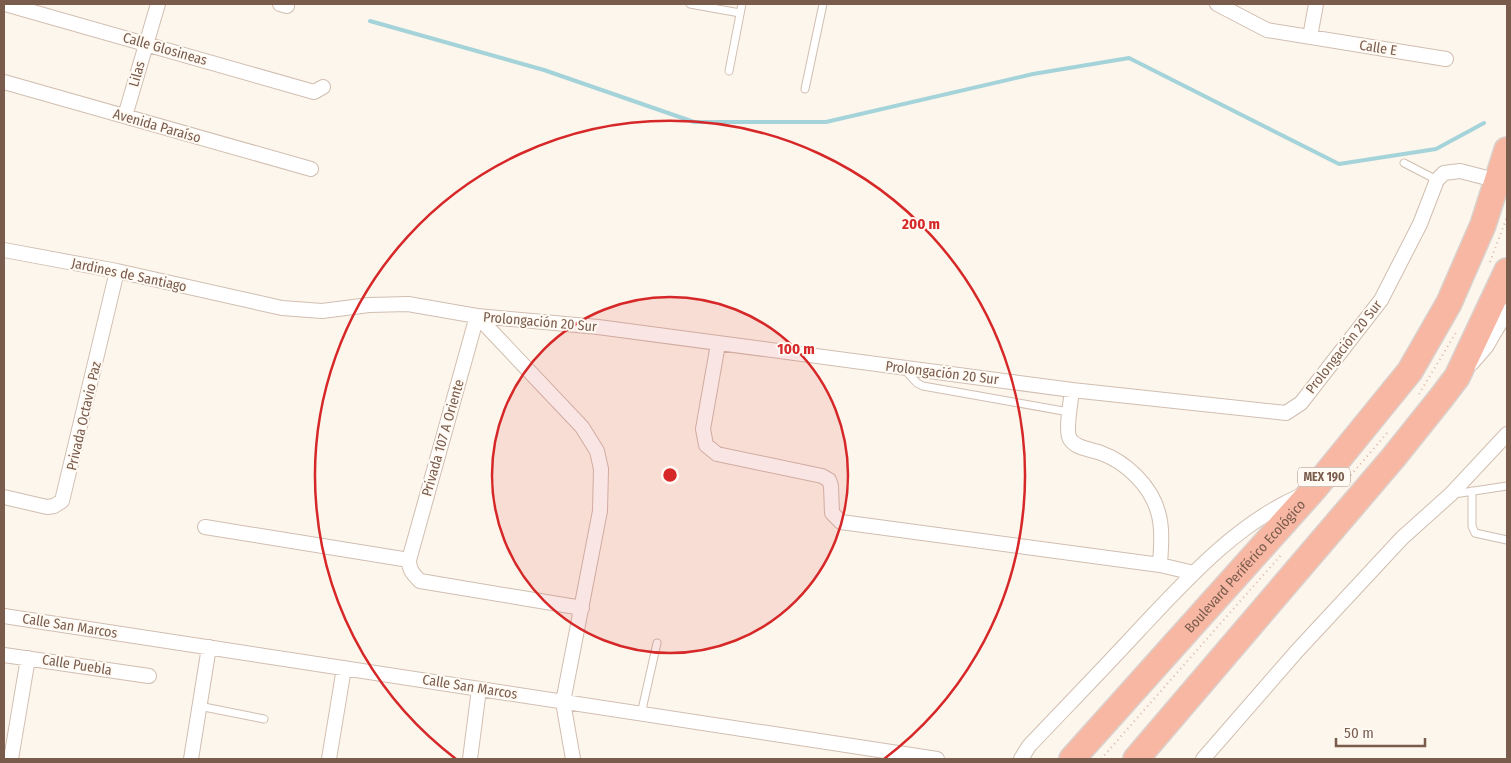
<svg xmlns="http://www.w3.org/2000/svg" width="1511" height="763" font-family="'Fira Sans Condensed',sans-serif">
	<rect width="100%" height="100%" fill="#fdf6ec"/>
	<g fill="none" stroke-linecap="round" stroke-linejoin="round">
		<path stroke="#a5d3da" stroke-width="4" d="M 370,21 L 544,70 L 694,122 L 826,122 L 1033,74 L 1129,58 L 1339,164 L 1436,149 L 1484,123"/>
		<g stroke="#d1beb0" stroke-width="9">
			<path id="lane" d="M 690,4 L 740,13
				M 729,71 L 742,4
				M 805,89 L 823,4
				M 1404,163 L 1437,180
				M 904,369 L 917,383 L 923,386 L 1069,412
				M 1472,491 L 1472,526 L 1475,533 L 1507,540
				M 1454,494 L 1507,486
				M 199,706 L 264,719
				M 641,714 L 657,643"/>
		</g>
		<g stroke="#d1beb0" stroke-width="16">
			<path id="street" d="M 5,4 L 314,92 L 323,87
				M 280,4 L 287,6
				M 1217,4 L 1267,30 L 1446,59
				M 1310,37 L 1316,4
				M 4,82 L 311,169
				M 125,116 L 158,4
				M 4,250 L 117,271 L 282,308 L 322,311 L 369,305 L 408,304 L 477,316 L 598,327 L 1072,390 L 1286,413 L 1301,403 L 1381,300 L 1420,224 L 1437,180 L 1444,173 L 1460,171 L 1499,181
				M 477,316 L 582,427 L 597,451 L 601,469 L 600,511 L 563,702 L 573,759
				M 477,316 L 409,560 C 409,570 413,574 420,581 L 582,608
				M 718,344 L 703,429 L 706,445 L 717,454 L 822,476 L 829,480 L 831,486 L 832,513 L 841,522 L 1160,565 L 1194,573
				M 1472,363 L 1486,347 L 1507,311
				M 1072,390 C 1071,401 1065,431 1070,439 C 1076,449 1091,449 1101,453 C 1126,462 1151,486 1158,512 C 1163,528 1161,548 1160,565
				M 4,497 L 47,507 L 54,506 L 62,501 L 117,271
				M 205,527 L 409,560
				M 4,616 L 937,759
				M 4,655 L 149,676
				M 11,759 L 28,658
				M 191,759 L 209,647
				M 329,759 L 344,668
				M 470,759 L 479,689
				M 1021,759 L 1029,746 C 1066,707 1103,669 1139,630 C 1187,579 1237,523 1302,495
				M 1203,759 L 1297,651 L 1402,538 L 1451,494 L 1507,434"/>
		</g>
		<g stroke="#dad1cd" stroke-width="28">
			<g id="highway">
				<path id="s1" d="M 1072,759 L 1314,489 L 1410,371 L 1449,303 L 1483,225 L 1507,150"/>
				<path d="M 1136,759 L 1393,458 L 1441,398 L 1457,377 L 1507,271"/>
			</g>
		</g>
		<path stroke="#d9b8a5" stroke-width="2" stroke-dasharray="1 4" stroke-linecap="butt" d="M 1490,262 L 1507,217
			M 1419,394 L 1457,331
			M 1344,483 L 1388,432
			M 1101,759 L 1281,555"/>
		<use href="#lane" stroke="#fff" stroke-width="7"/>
		<use href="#street" stroke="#fff" stroke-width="14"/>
		<use href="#highway" stroke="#f7b7a3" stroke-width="25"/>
	</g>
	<circle cx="670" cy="475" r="178" fill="#d62828" fill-opacity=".12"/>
	<g fill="none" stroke="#d62828" stroke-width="2.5">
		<circle cx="670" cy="475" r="178"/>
		<path d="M456 759A355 355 0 1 1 884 759"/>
	</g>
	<g text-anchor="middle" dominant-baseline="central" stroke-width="4" stroke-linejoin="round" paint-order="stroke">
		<rect fill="#fffaf3" stroke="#a28b7f" stroke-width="1" x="1298" y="467.5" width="52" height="19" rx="4"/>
		<g font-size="12" font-weight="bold" fill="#7a5c4d">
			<text x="1324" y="477">MEX 190</text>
		</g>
		<g font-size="14" fill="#7a5c4d" stroke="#fffaf3">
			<text transform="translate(1378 48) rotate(9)">Calle E</text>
			<text transform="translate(165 49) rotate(16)">Calle Glosineas</text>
			<text transform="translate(137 74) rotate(-74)">Lilas</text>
			<text transform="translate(157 126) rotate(16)">Avenida Paraíso</text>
			<text transform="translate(129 275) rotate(12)">Jardines de Santiago</text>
			<text transform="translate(540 322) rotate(5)">Prolongación 20 Sur</text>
			<text transform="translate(1344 347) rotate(-52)">Prolongación 20 Sur</text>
			<text transform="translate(942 373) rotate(7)">Prolongación 20 Sur</text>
			<text transform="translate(84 416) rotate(-77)">Privada Octavio Paz</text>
			<text transform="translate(443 438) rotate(-74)">Privada 107 A Oriente</text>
			<text stroke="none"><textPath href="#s1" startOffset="259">Boulevard Periférico Ecológico</textPath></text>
			<text transform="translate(70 626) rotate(9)">Calle San Marcos</text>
			<text transform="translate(77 665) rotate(9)">Calle Puebla</text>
			<text transform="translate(470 687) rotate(9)">Calle San Marcos</text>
		</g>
	</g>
	<circle cx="670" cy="475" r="8" fill="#d62828" stroke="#fffaf3" stroke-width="2.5"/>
	<g font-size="15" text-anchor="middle" font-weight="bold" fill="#d62828" stroke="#fffaf3" stroke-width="4" stroke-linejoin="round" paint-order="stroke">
		<text x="921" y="229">200 m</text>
		<text x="796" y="354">100 m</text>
	</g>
	<rect width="1511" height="763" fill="none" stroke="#7a5c4d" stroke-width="10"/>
	<path d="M1336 738v8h89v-8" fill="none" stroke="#7a5c4d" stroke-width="2.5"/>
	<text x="1344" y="738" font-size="15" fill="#7a5c4d" stroke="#fffaf3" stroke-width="4" paint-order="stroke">50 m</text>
</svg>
